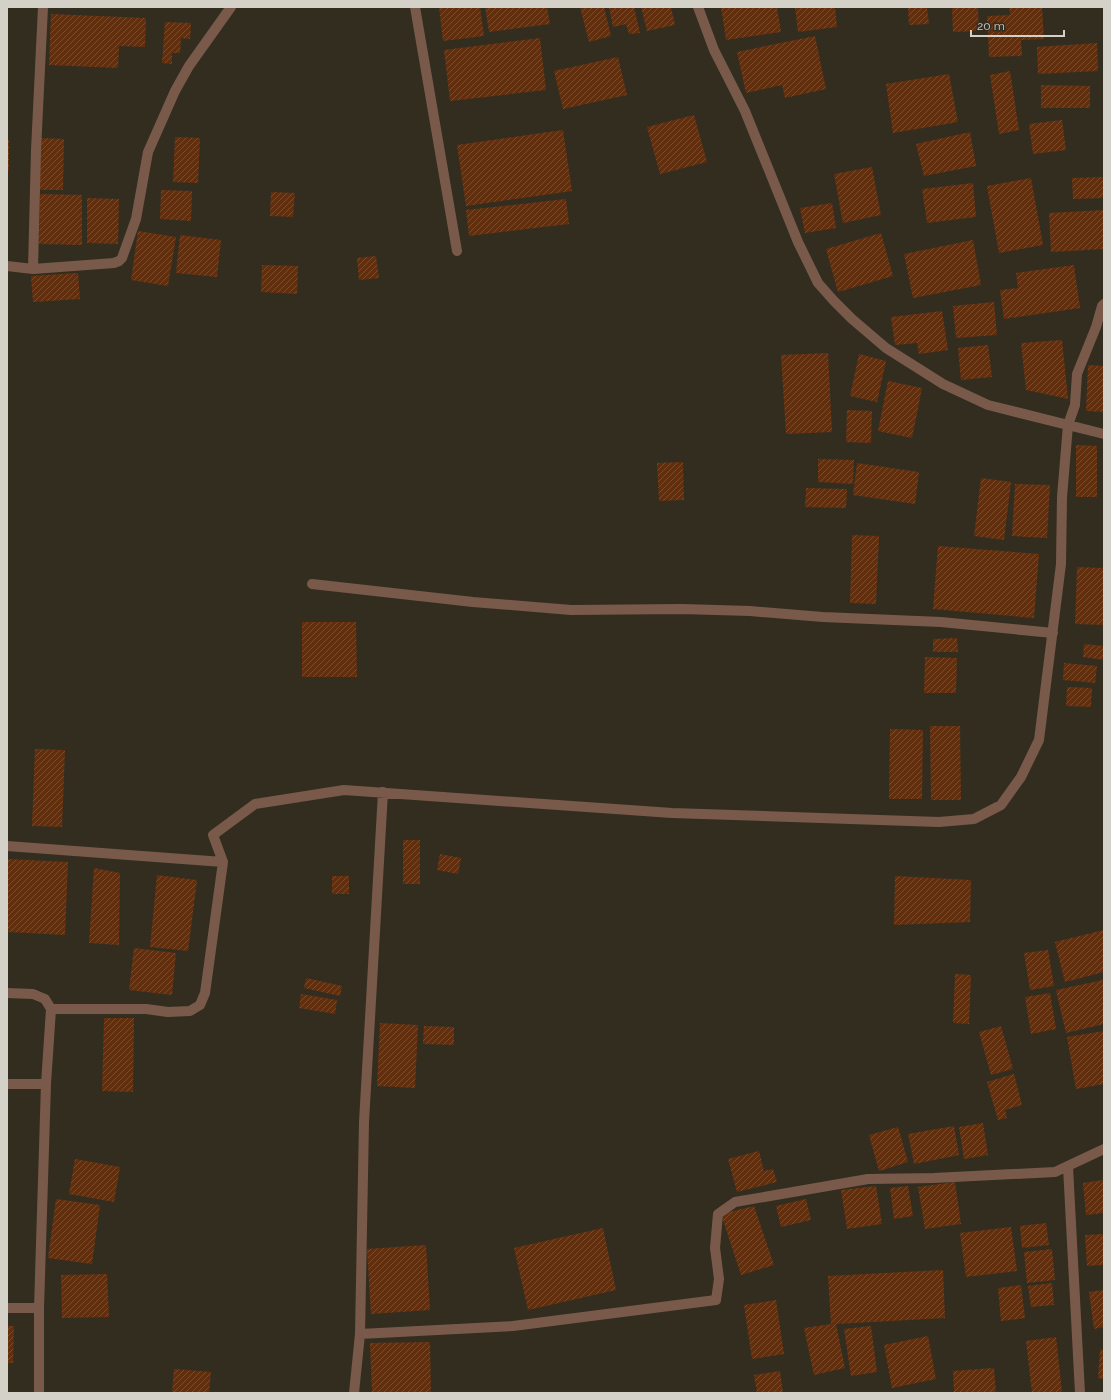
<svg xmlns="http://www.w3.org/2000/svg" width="1111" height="1400" font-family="Raleway,sans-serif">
	<defs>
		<pattern id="building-hatch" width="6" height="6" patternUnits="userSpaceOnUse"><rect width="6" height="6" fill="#612f0e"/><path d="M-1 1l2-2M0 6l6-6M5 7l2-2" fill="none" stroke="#774c30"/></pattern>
	</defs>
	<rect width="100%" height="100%" fill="#332d20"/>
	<path fill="url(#building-hatch)" d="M 439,7 L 480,7 L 484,36 L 443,41 Z
		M 485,7 L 547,7 L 550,24 L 489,32 Z
		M 580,7 L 604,7 L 611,36 L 589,42 Z
		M 609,7 L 634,7 L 640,33 L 629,34 L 626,24 L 613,27 Z
		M 641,7 L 671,7 L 675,25 L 647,31 Z
		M 721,7 L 777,7 L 781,32 L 726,40 Z
		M 795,7 L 835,7 L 837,27 L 798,32 Z
		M 952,7 L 978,7 L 979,31 L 953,32 Z
		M 1009,7 L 1042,7 L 1044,39 L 1021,40 L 1022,56 L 989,57 L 987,16 L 1010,15 Z
		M 908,8 L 927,8 L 929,24 L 909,25 Z
		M 51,14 L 146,18 L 145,47 L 119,46 L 118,68 L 49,65 Z
		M 165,22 L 191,23 L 190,39 L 181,38 L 180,53 L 172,53 L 172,64 L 162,63 Z
		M 815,36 L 826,89 L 785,98 L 782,85 L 746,93 L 737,52 Z
		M 540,38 L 546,90 L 450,101 L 444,50 Z
		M 1097,43 L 1098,71 L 1038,74 L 1037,47 Z
		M 618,57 L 627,95 L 563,109 L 554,71 Z
		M 1010,71 L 1019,130 L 999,134 L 990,75 Z
		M 949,74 L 958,122 L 893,133 L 886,84 Z
		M 1041,85 L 1090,86 L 1090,108 L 1041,108 Z
		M 694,115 L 707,162 L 660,174 L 647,127 Z
		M 1062,120 L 1066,150 L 1033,154 L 1029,124 Z
		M 563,130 L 572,191 L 466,206 L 457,145 Z
		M 970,132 L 976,166 L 924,176 L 916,144 Z
		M 175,137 L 200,138 L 198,183 L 173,182 Z
		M 40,138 L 64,139 L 63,190 L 40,190 Z
		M 7,139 L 9,140 L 9,171 L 7,171 Z
		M 872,167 L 881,215 L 843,223 L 834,174 Z
		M 1104,177 L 1104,198 L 1073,199 L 1072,178 Z
		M 1031,178 L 1043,245 L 999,253 L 987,186 Z
		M 973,183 L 976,217 L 927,223 L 922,189 Z
		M 161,190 L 192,191 L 191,221 L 160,219 Z
		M 271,192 L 295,193 L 293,217 L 270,216 Z
		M 40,194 L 82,195 L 82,245 L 39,244 Z
		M 87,198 L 119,199 L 118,244 L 87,243 Z
		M 566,199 L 569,224 L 469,236 L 466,210 Z
		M 832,203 L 836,228 L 805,233 L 800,208 Z
		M 1104,210 L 1104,249 L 1051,252 L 1049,213 Z
		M 138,231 L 176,237 L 168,286 L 131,280 Z
		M 881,233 L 893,276 L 838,292 L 826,249 Z
		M 180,235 L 221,240 L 217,277 L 176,273 Z
		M 973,240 L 981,285 L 913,298 L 904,254 Z
		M 376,256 L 379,278 L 359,280 L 357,258 Z
		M 262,265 L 298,266 L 297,294 L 261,292 Z
		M 1074,265 L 1080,308 L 1004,319 L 1000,290 L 1018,288 L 1016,273 Z
		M 78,273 L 80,299 L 33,302 L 31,276 Z
		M 994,302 L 997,335 L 956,338 L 953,306 Z
		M 942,311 L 948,350 L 919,354 L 917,343 L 895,345 L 891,317 Z
		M 1062,340 L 1068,399 L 1026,390 L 1021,343 Z
		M 988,345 L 992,377 L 961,380 L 958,348 Z
		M 828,353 L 832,432 L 786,434 L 781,355 Z
		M 859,354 L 886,361 L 877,402 L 850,396 Z
		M 1088,365 L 1104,366 L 1104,412 L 1086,411 Z
		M 888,381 L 922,388 L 912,438 L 878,431 Z
		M 847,410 L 872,411 L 871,443 L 846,442 Z
		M 1076,445 L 1097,446 L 1097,497 L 1076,497 Z
		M 818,459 L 854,460 L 853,484 L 818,482 Z
		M 683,462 L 684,500 L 659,501 L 657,463 Z
		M 857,463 L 919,472 L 915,504 L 853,495 Z
		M 981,478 L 1011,482 L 1004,540 L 974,536 Z
		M 1015,484 L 1050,485 L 1047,538 L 1012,536 Z
		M 806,488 L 847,489 L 846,508 L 805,507 Z
		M 852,535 L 879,536 L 876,604 L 850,603 Z
		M 938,546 L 1039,554 L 1034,618 L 933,609 Z
		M 1077,567 L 1104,568 L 1104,625 L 1075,624 Z
		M 302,622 L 356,622 L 357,677 L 302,677 Z
		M 957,638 L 958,652 L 933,652 L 933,639 Z
		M 1084,644 L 1104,646 L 1104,660 L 1083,657 Z
		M 925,657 L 957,658 L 956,693 L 924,693 Z
		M 1064,663 L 1097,666 L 1095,683 L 1063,680 Z
		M 1067,687 L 1092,688 L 1091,707 L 1066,706 Z
		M 930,726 L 960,726 L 961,800 L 931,800 Z
		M 890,729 L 923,730 L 922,799 L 889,799 Z
		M 35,749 L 65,750 L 62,827 L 32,826 Z
		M 403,840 L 420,840 L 420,884 L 403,884 Z
		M 440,854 L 461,858 L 458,874 L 437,870 Z
		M 7,859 L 68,862 L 65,935 L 7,932 Z
		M 94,868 L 120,873 L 119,945 L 89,943 Z
		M 157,875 L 197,880 L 188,951 L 150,947 Z
		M 332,876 L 349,876 L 349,894 L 332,894 Z
		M 895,876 L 971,880 L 970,922 L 894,925 Z
		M 1104,930 L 1104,972 L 1065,982 L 1055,942 Z
		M 134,948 L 176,953 L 172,995 L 129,990 Z
		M 1048,950 L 1054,986 L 1030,990 L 1024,953 Z
		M 955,974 L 971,975 L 969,1024 L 953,1023 Z
		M 306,978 L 342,986 L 340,996 L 304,988 Z
		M 1103,980 L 1104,1024 L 1066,1033 L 1056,990 Z
		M 1050,993 L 1056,1029 L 1031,1034 L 1025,997 Z
		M 301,994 L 337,1000 L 335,1014 L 299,1008 Z
		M 104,1018 L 134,1018 L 133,1092 L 102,1091 Z
		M 380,1023 L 418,1025 L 415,1088 L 377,1086 Z
		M 424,1026 L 454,1027 L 454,1045 L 423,1044 Z
		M 1001,1026 L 1013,1069 L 991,1075 L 979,1032 Z
		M 1104,1031 L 1104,1084 L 1076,1089 L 1067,1037 Z
		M 1014,1074 L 1022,1105 L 1005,1110 L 1007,1118 L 998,1120 L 987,1082 Z
		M 983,1123 L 988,1155 L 964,1159 L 959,1127 Z
		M 954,1126 L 959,1155 L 914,1164 L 908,1134 Z
		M 898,1127 L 908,1162 L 879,1171 L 869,1135 Z
		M 759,1151 L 764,1171 L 773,1169 L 777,1182 L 737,1192 L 728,1159 Z
		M 75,1159 L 120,1167 L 114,1202 L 69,1194 Z
		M 1104,1180 L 1104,1213 L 1086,1215 L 1083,1183 Z
		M 955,1182 L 961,1224 L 925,1229 L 918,1187 Z
		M 876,1186 L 882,1224 L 847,1229 L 841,1190 Z
		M 908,1186 L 913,1216 L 894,1219 L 890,1188 Z
		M 56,1199 L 100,1205 L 92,1264 L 48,1258 Z
		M 806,1199 L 811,1220 L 781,1227 L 776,1206 Z
		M 754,1206 L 774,1265 L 741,1275 L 721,1214 Z
		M 1046,1223 L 1049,1245 L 1022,1248 L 1020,1226 Z
		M 1011,1227 L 1017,1271 L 966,1277 L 960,1233 Z
		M 603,1228 L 616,1290 L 528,1310 L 514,1248 Z
		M 1104,1234 L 1104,1265 L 1087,1266 L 1085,1235 Z
		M 426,1245 L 430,1310 L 371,1314 L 367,1249 Z
		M 1052,1249 L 1055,1280 L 1027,1283 L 1024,1252 Z
		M 943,1270 L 945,1318 L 836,1324 L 845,1368 L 814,1375 L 804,1328 L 831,1324 L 828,1276 Z
		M 107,1274 L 109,1317 L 62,1318 L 61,1275 Z
		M 1052,1283 L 1054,1305 L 1031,1307 L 1028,1286 Z
		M 1021,1285 L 1025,1318 L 1001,1321 L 998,1288 Z
		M 1104,1290 L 1104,1327 L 1094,1329 L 1089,1292 Z
		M 776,1300 L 784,1354 L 752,1359 L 744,1305 Z
		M 7,1326 L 14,1326 L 13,1363 L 7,1363 Z
		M 871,1326 L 877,1372 L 851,1376 L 844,1329 Z
		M 928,1336 L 936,1379 L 892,1388 L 884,1345 Z
		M 1056,1337 L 1062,1392 L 1032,1393 L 1026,1341 Z
		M 430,1342 L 431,1393 L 372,1393 L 370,1343 Z
		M 1100,1349 L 1104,1350 L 1104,1379 L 1098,1378 Z
		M 994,1368 L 996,1393 L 954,1393 L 953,1371 Z
		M 174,1369 L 211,1372 L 209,1393 L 172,1393 Z
		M 780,1371 L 783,1393 L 757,1393 L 754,1375 Z"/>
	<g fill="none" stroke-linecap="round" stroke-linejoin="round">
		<path stroke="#795a4a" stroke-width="10" d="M 415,7 L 457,251
			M 698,7 L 714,50 L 745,111 L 798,242 L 818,283 L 834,301 L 852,319 L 886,348 L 943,384 L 988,405 L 1104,434
			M 7,266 L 33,269 L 114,263 L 119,261 L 122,258 L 136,219 L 148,152 L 175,91 L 189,66 L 231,7
			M 33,269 L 36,150 L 43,7
			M 312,584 L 473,602 L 571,610 L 682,609 L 750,611 L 823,617 L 941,622 L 1053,633
			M 7,846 L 223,862
			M 7,993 L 33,994 L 45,999 L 51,1009 L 46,1084 L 39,1308
			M 51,1009 L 146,1009 L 168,1012 L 190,1011 L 200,1005 L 205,993 L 223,862 L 213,835 L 255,804 L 344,790 L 672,813 L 939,822 L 974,819 L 1001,805 L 1021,777 L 1039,740 L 1061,564 L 1062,497 L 1068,425 L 1075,405 L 1077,374 L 1096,327 L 1102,306 L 1104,304
			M 7,1084 L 46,1084
			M 1068,1167 L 1080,1393
			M 7,1308 L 39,1308 L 39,1393
			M 360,1334 L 513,1326 L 716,1300 L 719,1279 L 715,1248 L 718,1214 L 735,1202 L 868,1179 L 934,1178 L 1055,1172 L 1104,1149
			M 354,1393 L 360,1334 L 364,1122 L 383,792"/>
	</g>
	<rect width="1111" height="1400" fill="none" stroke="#d4d1c8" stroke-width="16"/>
	<path d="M971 30v6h93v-6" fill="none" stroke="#d4d1c8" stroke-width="2"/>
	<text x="977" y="30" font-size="12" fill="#d4d1c8" stroke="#332d20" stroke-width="3" paint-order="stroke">20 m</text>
</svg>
